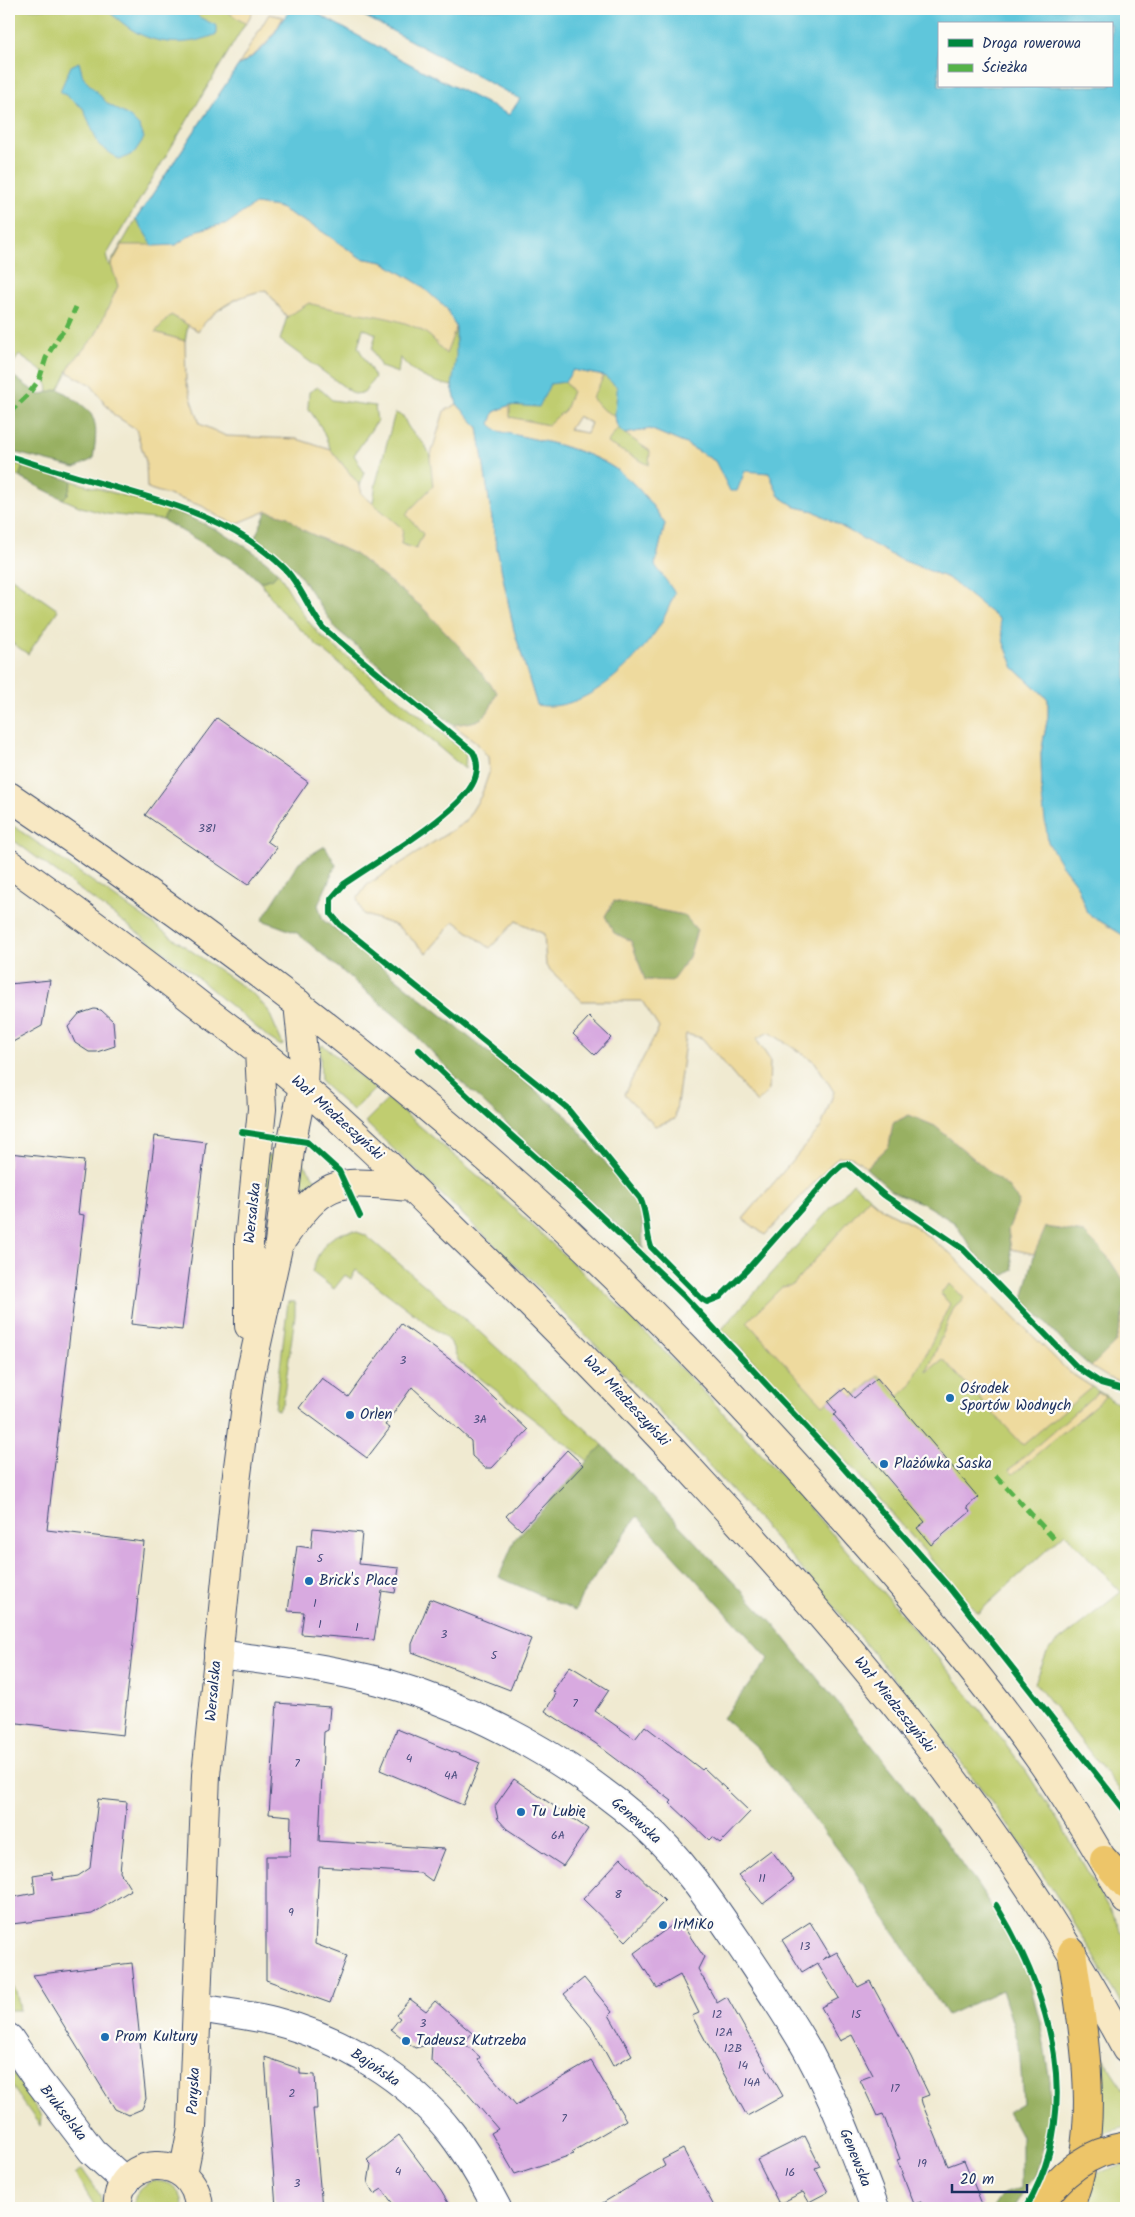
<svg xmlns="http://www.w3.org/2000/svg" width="1135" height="2217" font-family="Kalam,sans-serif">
	<rect width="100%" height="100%" fill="#fdfcf7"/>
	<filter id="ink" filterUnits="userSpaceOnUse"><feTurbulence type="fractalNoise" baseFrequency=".02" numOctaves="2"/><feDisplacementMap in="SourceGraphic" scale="10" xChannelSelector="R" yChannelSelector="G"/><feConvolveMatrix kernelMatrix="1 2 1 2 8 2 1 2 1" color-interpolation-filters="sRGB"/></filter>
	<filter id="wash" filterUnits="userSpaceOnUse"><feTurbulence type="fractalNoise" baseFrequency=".0096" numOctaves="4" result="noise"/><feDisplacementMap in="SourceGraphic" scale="20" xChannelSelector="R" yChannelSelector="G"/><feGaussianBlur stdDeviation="1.12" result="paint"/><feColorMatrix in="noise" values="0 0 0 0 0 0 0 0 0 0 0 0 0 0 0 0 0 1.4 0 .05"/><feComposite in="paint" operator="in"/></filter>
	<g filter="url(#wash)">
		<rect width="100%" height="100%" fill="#f0ead1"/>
		<path fill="#c0cd6f" stroke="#6e7e66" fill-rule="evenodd" d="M 9,9 L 254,9 L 106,256 L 109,266 L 136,219 L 238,66 L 478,306 L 896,537 L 469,444 L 452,386 C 431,382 412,374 400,357 L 398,373 L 381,367 L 372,349 L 376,334 L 363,328 L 358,347 L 375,377 L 364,393 L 354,394 L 280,340 L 287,317 L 266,290 L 244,295 L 210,315 L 171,300 L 101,323 L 95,336 L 72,363 L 59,389 L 48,392 L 46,374 L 19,355 L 9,370 ZM 565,410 L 591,423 L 587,434 L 549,425 Z
			M 171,315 L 188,324 L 185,341 L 154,332 Z
			M 318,387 L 332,400 L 375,406 L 377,421 L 354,455 L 364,472 L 360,486 L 331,450 L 321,427 L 308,408 L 309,392 Z
			M 395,413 L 403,416 C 411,435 413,431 424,444 C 433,455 432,473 433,486 L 422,499 L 423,534 L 416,549 L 401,544 L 373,503 L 376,483 Z
			M 9,462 L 23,466 L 19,477 L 9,473 Z
			M 72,481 L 169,509 L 163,520 L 106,514 L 81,507 L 63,499 L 68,493 Z
			M 278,572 L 305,617 L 319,634 L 466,753 L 465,769 L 318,646 L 279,609 L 260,582 L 273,578 Z
			M 9,576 L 58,610 L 28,654 L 9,641 Z
			M 9,823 L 253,994 L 268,1010 L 283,1045 L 281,1046 L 269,1038 L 192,973 L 9,837 Z
			M 323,1045 L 375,1089 L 353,1111 L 321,1082 L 320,1047 Z
			M 388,1099 L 490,1186 L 624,1311 L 705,1393 L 795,1491 L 899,1611 L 975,1703 L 1026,1771 L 1064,1830 L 1126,1939 L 1126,2013 C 1055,1879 965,1763 868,1647 C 787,1550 702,1456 615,1365 C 535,1281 449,1202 365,1122 Z
			M 266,1155 L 274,1155 L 265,1236 L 262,1239 Z
			M 301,1159 L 318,1183 L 300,1194 L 298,1192 Z
			M 853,1183 L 884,1210 L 913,1225 L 950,1253 L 1069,1372 L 1126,1409 L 1126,1798 L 1035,1683 L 1048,1650 L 1121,1592 L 1065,1533 L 978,1613 L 811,1420 L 722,1329 Z
			M 354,1231 L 365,1235 L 376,1244 L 473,1326 L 603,1445 L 588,1461 L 459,1362 L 450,1341 L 356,1270 L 351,1279 L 345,1275 L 334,1289 L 312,1272 C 319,1249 328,1233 354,1231 Z
			M 288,1302 L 295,1302 L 295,1315 L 283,1402 L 278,1410 L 275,1409 Z
			M 9,1981 L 16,1991 L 20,2010 L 9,2010 Z
			M 1100,2058 L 1104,2059 L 1126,2093 L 1126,2127 L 1101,2134 L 1103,2097 Z
			M 9,2066 L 41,2116 L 40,2126 L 9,2082 Z
			M 1126,2163 L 1126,2208 L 1085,2208 L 1096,2174 Z
			M 82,2169 L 100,2195 L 102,2208 L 96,2208 L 75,2174 Z
			M 154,2181 C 171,2181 183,2190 183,2208 L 134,2208 C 133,2194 141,2185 154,2181 Z"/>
		<path fill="#98b062" stroke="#5a7060" d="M 9,373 L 39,395 L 59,389 C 95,413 100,414 93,459 L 75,468 L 9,451 Z
			M 23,466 L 72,481 L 68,494 L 63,499 L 19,477 Z
			M 169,509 C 210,525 246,542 278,572 L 273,578 L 260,582 L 244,567 L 163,520 Z
			M 267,511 L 289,517 L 303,530 L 355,554 L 422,607 L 458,645 L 497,692 C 486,721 483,721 453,725 L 336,629 L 296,570 L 255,537 Z
			M 325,846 L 336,865 L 318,905 L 323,920 L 565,1114 L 635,1198 L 642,1214 L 643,1249 L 459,1080 L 404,1023 L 297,933 L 262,920 L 299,862 Z
			M 614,901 L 684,915 L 697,930 L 689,957 L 672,981 L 645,980 L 631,941 L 614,933 L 605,916 Z
			M 909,1115 L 935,1126 L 1008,1187 L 1019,1202 L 1008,1230 L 1013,1270 L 1000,1278 L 973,1251 L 955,1223 L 922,1203 L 893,1192 L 866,1168 L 889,1146 L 893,1123 Z
			M 1046,1227 L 1084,1233 L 1107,1256 L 1126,1285 L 1126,1301 L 1116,1342 L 1091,1367 L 1066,1345 L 1023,1299 L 1037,1244 Z
			M 603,1445 L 774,1625 L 900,1780 L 976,1883 L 1006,1929 L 1028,1976 L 1041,2026 L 1050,2082 L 1050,2106 L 1045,2141 L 1036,2173 L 1013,2208 L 992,2208 L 1001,2195 L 1021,2188 L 1021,2136 L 1008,2112 L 1023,2103 L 1019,2044 L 1002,1990 L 947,2015 L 852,1867 L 757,1748 L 723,1718 L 769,1659 L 637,1516 L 581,1597 L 575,1611 L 499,1577 L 515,1539 Z"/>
		<path fill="#eeda9e" stroke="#84847e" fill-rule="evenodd" d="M 223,9 L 254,9 L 246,24 Z
			M 269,14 L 283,17 C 271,41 261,51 238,66 Z
			M 255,204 L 278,207 L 320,230 L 361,258 L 383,262 L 419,284 L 447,308 L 456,328 L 446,354 C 441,349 436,342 431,337 C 401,312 345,315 309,303 L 287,317 L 266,290 C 237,296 216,307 198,331 L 171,315 L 155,332 L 185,341 L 186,382 L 200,424 L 226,436 L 297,439 L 331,450 L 360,486 L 362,494 L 403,529 L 401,544 L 416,549 L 423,534 L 406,514 L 433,486 L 430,458 L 444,411 L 457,404 L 478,427 L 495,539 L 514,630 L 537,705 L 655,565 L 665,524 C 652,504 637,484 617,470 C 584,447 536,440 497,431 L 490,424 L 494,412 L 510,405 L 510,417 L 548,425 L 565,410 L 572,391 L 565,382 L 573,370 L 604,376 L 592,398 L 602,409 L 613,415 L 618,428 L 607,443 L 649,465 L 650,451 L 625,434 L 650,429 L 686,444 L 715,461 L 737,491 L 745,470 L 769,473 L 779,496 L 796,507 L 814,511 L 897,558 L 948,578 L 1000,619 L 1004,643 L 1014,668 L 1048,699 L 1048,716 L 1041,753 L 1042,798 L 1061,864 L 1077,885 L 1087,913 L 1126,937 L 1126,1285 L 1107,1256 L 1084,1233 L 1046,1227 L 1034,1254 L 1011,1249 L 1008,1230 L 1019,1202 L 1008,1187 L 935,1126 L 909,1115 L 893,1123 L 889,1146 L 866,1168 C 857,1159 852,1155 838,1157 L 765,1235 L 743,1219 L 821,1127 L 834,1092 L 815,1062 L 769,1032 L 756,1039 L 770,1060 L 769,1090 L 757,1103 L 702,1038 L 686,1034 L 675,1119 L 655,1126 L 624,1094 L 659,1028 L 642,1001 L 582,1001 L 546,966 L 544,934 L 516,921 L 490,948 L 454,921 L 427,953 L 397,926 L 363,914 L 357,899 L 367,885 L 465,822 L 481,796 L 489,773 L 488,757 L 476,742 L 453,725 C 483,721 486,721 497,692 L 458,645 L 422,607 L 355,554 L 303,530 L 288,517 L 267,511 L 236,524 L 219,517 L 202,506 L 147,488 L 146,462 L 136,429 L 114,415 L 91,385 L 67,372 L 72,363 L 95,336 L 118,286 L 111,265 L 122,245 L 176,245 L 198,230 L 228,223 ZM 578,416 L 591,423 L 587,433 L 569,430 ZM 614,901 L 684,915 L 697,930 L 689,957 L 672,981 L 645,980 L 631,941 L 614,933 L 605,916 Z
			M 869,1198 L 884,1210 L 913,1225 L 950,1253 L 1069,1372 L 1092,1387 L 1023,1445 L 943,1359 L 927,1372 L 954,1307 L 964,1298 L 950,1284 L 940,1293 L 950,1304 L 911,1385 L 898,1397 L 879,1375 L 853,1397 L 845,1388 L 823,1405 L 747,1322 L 782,1287 L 793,1285 Z
			M 1126,1301 L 1126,1385 L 1109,1378 L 1091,1367 L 1116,1342 Z
			M 1098,1392 L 1105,1397 L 1013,1474 L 1009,1470 Z"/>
		<path fill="#5ec6db" stroke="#3c7a9c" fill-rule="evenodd" d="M 103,9 L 191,9 L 199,17 L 217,26 L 217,34 C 190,46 156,46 131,29 C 121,23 114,14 103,9 Z
			M 293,9 L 309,9 L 408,63 L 509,115 L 520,99 L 351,9 L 1126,9 L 1126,937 L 1087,913 L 1077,885 L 1061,864 L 1048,842 L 1042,798 L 1041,753 L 1048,716 L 1048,699 L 1014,668 L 1004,643 L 999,619 L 948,578 L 897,558 L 814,511 L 796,507 L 779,496 L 769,473 L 745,471 L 737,491 L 730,491 L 715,461 L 686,444 L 650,429 L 625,434 C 608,422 618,405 617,387 L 604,376 L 573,370 L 565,382 L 550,384 L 539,407 L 510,405 L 494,412 L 490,424 L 498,431 C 536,440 584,447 617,470 C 637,484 652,504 665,524 L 655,565 L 675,593 C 670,604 665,617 659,627 C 634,664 584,714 537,705 L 514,630 L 495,539 L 478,427 L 457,404 L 452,386 L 456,357 L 456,328 L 447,309 L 419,284 L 383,262 L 361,258 L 320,230 L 278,207 L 255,204 L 228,223 L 198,230 L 176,245 L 153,246 L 136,219 L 238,66 C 250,58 264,50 272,37 C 280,26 282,17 293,9 ZM 939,24 L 1111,24 L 1111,86 L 939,86 Z
			M 79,62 L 83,77 L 88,83 L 108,104 L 130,117 L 140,127 L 144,138 L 134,153 L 120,160 L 99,145 L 83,108 L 60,91 L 71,66 Z"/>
		<g id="blocks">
			<path fill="#d8aae0" d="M 217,718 L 308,782 L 267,841 L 277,848 L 248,885 L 145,815 Z
				M 50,980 L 42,1026 L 9,1044 L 9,984 Z
				M 94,1009 L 101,1010 L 113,1021 L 115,1046 L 97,1052 L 89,1052 L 75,1043 L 68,1027 L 79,1014 Z
				M 589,1017 L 611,1038 L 595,1055 L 573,1034 Z
				M 155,1136 L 206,1142 L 182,1330 L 131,1324 Z
				M 9,1153 L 84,1161 L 78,1214 L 84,1215 L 47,1530 L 144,1542 L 123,1735 L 9,1722 Z
				M 401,1324 L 463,1369 L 528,1430 L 492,1468 L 485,1468 L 472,1456 L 471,1441 L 412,1387 L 385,1425 L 390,1428 L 367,1458 L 299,1408 L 322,1378 L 348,1397 Z
				M 877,1378 L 978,1497 L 967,1507 L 970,1512 L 931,1545 L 917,1528 L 925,1522 L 834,1415 L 837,1413 L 828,1402 L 845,1388 L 854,1398 Z
				M 567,1450 L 583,1465 L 521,1530 L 506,1516 Z
				M 313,1528 L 362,1533 L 359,1564 L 399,1568 L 395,1593 L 382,1591 L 374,1640 L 301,1634 L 304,1612 L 288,1611 L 297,1546 L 311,1548 Z
				M 430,1599 L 531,1639 L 510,1690 L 412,1652 L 412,1644 Z
				M 570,1666 L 609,1690 L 595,1711 L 635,1739 L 645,1726 L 702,1770 L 704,1768 L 750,1812 L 720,1843 L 712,1837 L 709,1840 L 670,1803 L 672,1801 L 595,1743 L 545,1711 L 556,1694 L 553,1691 Z
				M 277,1703 L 330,1707 L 328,1730 L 324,1732 L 319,1841 L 445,1849 L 432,1881 L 421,1873 L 319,1867 L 315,1944 L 347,1956 L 330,2003 L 266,1980 L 266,1856 L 290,1856 L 291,1816 L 269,1814 Z
				M 397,1729 L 480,1763 L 463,1805 L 380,1770 Z
				M 514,1779 L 588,1829 L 563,1866 L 507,1829 L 498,1819 L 495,1806 Z
				M 98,1799 L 127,1802 L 120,1872 L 131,1890 L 92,1914 L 12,1924 L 9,1898 L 35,1893 L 33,1875 L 52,1872 L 53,1880 L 78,1876 L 90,1868 Z
				M 771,1850 L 794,1880 L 763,1904 L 738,1875 Z
				M 621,1858 L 665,1901 L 626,1941 L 583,1899 Z
				M 679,1920 L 704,1957 L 698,1969 L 717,2003 L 727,1997 L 783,2096 L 747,2116 L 692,2016 L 699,2013 L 680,1975 L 657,1988 L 634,1953 Z
				M 810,1922 L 830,1955 L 822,1960 L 837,1952 L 858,1987 L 870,1981 L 911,2057 L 929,2095 L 921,2098 L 922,2103 L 948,2166 L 964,2160 L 982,2204 L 971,2208 L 924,2208 L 921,2202 L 914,2204 L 897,2160 L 900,2159 L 883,2114 L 877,2116 L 860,2080 L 873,2075 L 852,2035 L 840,2041 L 821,2007 L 839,1998 L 817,1963 L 802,1972 L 782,1940 Z
				M 132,1963 L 146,2099 L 142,2109 L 128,2115 L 115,2109 L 33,1975 Z
				M 584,1978 L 612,2012 L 609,2015 L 632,2055 L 613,2066 L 592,2028 L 564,1994 Z
				M 410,1999 L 426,2011 L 435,2001 L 472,2033 L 464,2043 L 480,2057 L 478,2060 L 516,2105 L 591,2061 L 626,2120 L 572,2152 L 574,2154 L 515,2174 L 491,2133 L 498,2129 L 461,2086 L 431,2061 L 432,2044 L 415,2048 L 391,2029 L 400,2018 L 396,2015 Z
				M 265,2057 L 300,2069 L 300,2074 L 315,2075 L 317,2109 L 313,2109 L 322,2208 L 276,2208 Z
				M 399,2135 L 441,2191 L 451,2208 L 396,2208 L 382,2189 L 374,2194 L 368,2183 L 371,2164 L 367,2160 Z
				M 805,2136 L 820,2166 L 815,2168 L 828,2192 L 809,2202 L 803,2192 L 779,2204 L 757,2160 Z
				M 683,2149 L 715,2208 L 594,2208 L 665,2166 L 662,2160 Z"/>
		</g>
	</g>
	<g filter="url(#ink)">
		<use href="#blocks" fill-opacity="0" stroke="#3b4b6f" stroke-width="1"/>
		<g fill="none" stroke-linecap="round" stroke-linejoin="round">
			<g stroke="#3b4b6f" stroke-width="30">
				<path id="street" d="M 218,1654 C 274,1661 331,1668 386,1683 C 480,1710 569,1760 643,1824 C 681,1858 710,1901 738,1942 C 762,1978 787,2014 808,2051 C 835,2101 855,2155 875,2208
					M 198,2008 C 224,2012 249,2015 274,2021 C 341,2038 408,2078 451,2133 C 469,2156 484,2183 497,2208
					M 9,2038 L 37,2079 L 92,2151 L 126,2182"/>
			</g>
			<g stroke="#3b4b6f" stroke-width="30">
				<path id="secondary" d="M 9,796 C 167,903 321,1016 466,1140 C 599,1254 722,1381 837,1511 C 909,1593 981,1675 1043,1764 C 1073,1808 1100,1854 1126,1900
					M 9,863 C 76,911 142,960 207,1011 C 240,1036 273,1061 304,1088 C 358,1134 409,1185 460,1235 C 545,1317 628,1401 708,1489 C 866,1660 1016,1842 1126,2049
					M 282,1240 C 327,1175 336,1181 411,1187
					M 249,1326 L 249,1240 L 262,1109 L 259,1051
					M 183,2174 L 192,2128 L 206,1775 L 236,1482 L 250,1375 L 279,1243 L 290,1150 L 303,1086 L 304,1063 L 298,1003
					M 118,2208 C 114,2156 195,2148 199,2208"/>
			</g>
			<g stroke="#3b4b6f" stroke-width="30">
				<path id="primary" d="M 1104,1860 L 1126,1885
					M 1069,2208 C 1103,2127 1083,2035 1072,1952"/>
			</g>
			<use href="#street" stroke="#fff" stroke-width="28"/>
			<use href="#secondary" stroke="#f8e8c3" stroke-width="28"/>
			<use href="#primary" stroke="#edc569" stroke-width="28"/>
			<g stroke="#3b4b6f" stroke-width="30" stroke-linecap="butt">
				<path id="primary-bridge" d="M 1038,2208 C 1058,2175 1087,2152 1126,2146"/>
			</g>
			<use href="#primary-bridge" stroke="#edc569" stroke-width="28"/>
			<path stroke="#55b248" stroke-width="5" stroke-dasharray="10 5" stroke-linecap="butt" d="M 9,413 L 27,396 L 39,380 L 46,358 L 59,336 L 67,327 L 76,307
				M 996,1476 L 1056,1541"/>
			<g stroke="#fdfcf7" stroke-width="9">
				<path id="cycleway" d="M 9,456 C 35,464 62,473 89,480 C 158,500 231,516 284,568 C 299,582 309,610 323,628 L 473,752 C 479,763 478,774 472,785 C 454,817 377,861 344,884 L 331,899 L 331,914 L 340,925 L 566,1107 L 640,1198 C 648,1214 645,1230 651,1247 L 702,1299 L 707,1302 L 720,1297 L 746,1271 L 832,1174 L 842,1165 L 848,1164 L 884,1195 L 963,1249 L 1077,1367 L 1101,1383 L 1126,1390
					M 419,1050 L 475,1103 L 588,1204 L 683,1295 L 831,1454 L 947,1585 L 1126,1812
					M 242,1132 L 307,1142 L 339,1171 L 360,1216
					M 996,1905 C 1052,1997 1084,2108 1026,2208"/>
			</g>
			<use href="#cycleway" stroke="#00873e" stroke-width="6"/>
		</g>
	</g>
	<g fill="#1f6fb2" stroke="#fdfcf7" stroke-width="2">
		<circle cx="950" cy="1398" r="5"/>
		<circle cx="350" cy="1415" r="5"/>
		<circle cx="884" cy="1464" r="5"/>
		<circle cx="309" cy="1581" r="5"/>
		<circle cx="521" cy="1812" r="5"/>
		<circle cx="663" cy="1925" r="5"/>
		<circle cx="105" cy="2037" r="5"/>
		<circle cx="406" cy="2041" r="5"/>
	</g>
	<g text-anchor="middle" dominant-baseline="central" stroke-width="4.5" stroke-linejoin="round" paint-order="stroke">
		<g font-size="12" fill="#4a4e7e">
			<text x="207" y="828">381</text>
			<text x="403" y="1360">3</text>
			<text x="480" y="1419">3A</text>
			<text x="320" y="1558">5</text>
			<text x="315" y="1603">1</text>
			<text x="320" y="1624">1</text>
			<text x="357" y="1627">1</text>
			<text x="444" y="1634">3</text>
			<text x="494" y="1655">5</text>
			<text x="575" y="1703">7</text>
			<text x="409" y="1758">4</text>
			<text x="297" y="1763">7</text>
			<text x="451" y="1775">4A</text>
			<text x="558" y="1835">6A</text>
			<text x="762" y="1878">11</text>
			<text x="618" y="1894">8</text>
			<text x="291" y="1912">9</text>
			<text x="805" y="1946">13</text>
			<text x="717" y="2014">12</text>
			<text x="856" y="2014">15</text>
			<text x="423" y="2023">3</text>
			<text x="724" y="2032">12A</text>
			<text x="733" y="2048">12B</text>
			<text x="743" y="2065">14</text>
			<text x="752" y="2082">14A</text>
			<text x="895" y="2088">17</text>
			<text x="292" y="2093">2</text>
			<text x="564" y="2118">7</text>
			<text x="922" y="2163">19</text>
			<text x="398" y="2171">4</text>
			<text x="790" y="2172">16</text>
			<text x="297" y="2183">3</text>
		</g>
		<g font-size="15" fill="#1b2f5e" stroke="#fdfcf7">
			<text transform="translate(337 1118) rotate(42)">Wał Miedzeszyński</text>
			<text transform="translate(253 1213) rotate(-84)">Wersalska</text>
			<text transform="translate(626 1401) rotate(47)">Wał Miedzeszyński</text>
			<text transform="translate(214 1691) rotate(-85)">Wersalska</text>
			<text transform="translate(894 1705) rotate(51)">Wał Miedzeszyński</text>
			<text transform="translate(636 1821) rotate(42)">Genewska</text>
			<text transform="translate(375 2068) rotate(34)">Bajońska</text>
			<text transform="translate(194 2091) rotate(-87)">Paryska</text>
			<text transform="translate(63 2113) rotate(52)">Brukselska</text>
			<text transform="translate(855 2158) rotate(68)">Genewska</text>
		</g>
		<g font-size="15" fill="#1b2f5e" stroke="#fdfcf7" text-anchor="start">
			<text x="960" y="1389">Ośrodek<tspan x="960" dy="17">Sportów Wodnych</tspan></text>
			<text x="360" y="1415">Orlen</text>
			<text x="894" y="1464">Plażówka Saska</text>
			<text x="319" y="1581">Brick's Place</text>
			<text x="531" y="1812">Tu Lubię</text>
			<text x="673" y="1925">IrMiKo</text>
			<text x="115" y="2037">Prom Kultury</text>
			<text x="416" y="2041">Tadeusz Kutrzeba</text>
		</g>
	</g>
	<rect width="1135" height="2217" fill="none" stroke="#fdfcf7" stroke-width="30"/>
	<rect x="938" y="22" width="175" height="65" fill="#fdfcf7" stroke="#a3aaba"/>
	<rect x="948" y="39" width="25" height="8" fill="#00873e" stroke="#a3aaba"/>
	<text x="982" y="48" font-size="15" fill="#1b2f5e">Droga rowerowa</text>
	<rect x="948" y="64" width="25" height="8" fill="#55b248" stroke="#a3aaba"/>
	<text x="982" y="72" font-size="15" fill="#1b2f5e">Ścieżka</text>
	<path d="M952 2184v8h75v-8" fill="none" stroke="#1b2f5e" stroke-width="2.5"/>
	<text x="960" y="2184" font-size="15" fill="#1b2f5e" stroke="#fdfcf7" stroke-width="4" paint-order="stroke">20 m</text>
</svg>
